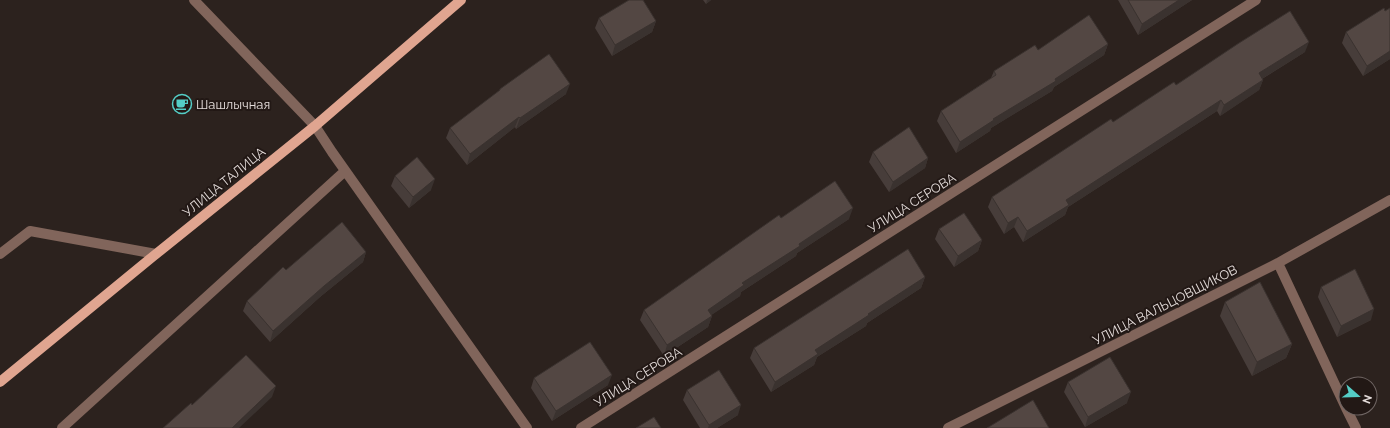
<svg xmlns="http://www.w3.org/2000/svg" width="1390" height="428" font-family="Raleway,sans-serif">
	<rect width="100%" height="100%" fill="#2c221e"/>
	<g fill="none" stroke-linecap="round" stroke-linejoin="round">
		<path stroke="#81655b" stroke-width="10" d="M 194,0 L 315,126 L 332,152 L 527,428
			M 0,254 L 30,231 L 156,254
			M 1278,263 L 1346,408
			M 1346,408 L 1356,428
			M 62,428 L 345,171
			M 581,428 L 1256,0
			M 948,428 L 1278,263 L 1390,200"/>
		<path stroke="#e0a590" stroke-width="10" d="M 0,382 L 156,254 L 315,126 L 461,0"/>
	</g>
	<path fill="#473d3a" d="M 703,0 L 711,0 L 706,4 Z
		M 1118,0 L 1192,0 L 1138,35 Z
		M 1390,8 L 1390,59 L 1363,76 L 1342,43 L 1346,32 Z
		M 599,18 L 656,21 L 652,32 L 612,56 L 595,28 Z
		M 1108,44 L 1104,55 L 1054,87 L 1052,91 L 991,128 L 990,131 L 956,153 L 937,121 L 941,111 L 991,78 L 994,71 L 1038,50 Z
		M 1305,52 L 1262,79 L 1263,80 L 1259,90 L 1220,116 L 1217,111 L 1068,207 L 1065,215 L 1023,242 L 1014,227 L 1004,234 L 988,207 L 992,197 L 1113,122 L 1176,85 Z
		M 500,89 L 566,94 L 516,129 L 515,127 L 467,165 L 446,138 L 450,128 L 499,91 Z
		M 873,152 L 928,158 L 925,168 L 889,192 L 869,162 Z
		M 395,176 L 431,190 L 409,208 L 391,186 Z
		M 781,218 L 849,219 L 797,253 L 796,256 L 741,292 L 740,296 L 711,315 L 712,316 L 708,327 L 664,356 L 640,320 L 644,310 Z
		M 939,229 L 982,240 L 978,251 L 954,267 L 935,239 Z
		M 366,252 L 363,262 L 320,297 L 270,342 L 243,311 L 247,301 Z
		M 925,277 L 921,288 L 867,323 L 866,326 L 817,357 L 814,365 L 771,392 L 750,358 L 754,348 Z
		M 1321,287 L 1371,320 L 1337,337 L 1318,297 Z
		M 1225,302 L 1292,344 L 1286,358 L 1252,376 L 1220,316 Z
		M 534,378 L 608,385 L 552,421 L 531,388 Z
		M 1068,382 L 1127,403 L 1085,427 L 1064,392 Z
		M 687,390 L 738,415 L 717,428 L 700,428 L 683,400 Z"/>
	<path fill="#3a322f" d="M 707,0 L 711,0 L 706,4 Z
		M 1179,0 L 1192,0 L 1138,35 L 1142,24 Z
		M 656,21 L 652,32 L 612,56 L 615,45 Z
		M 1309,42 L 1305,52 L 1255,83 L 1259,73 Z
		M 1108,44 L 1104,55 L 1054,87 L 1052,91 L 991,128 L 990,131 L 956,153 L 960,142 L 993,119 Z
		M 1390,51 L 1390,59 L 1363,76 L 1367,66 Z
		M 1263,80 L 1259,90 L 1220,116 L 1224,105 Z
		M 570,84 L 566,94 L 516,129 L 520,118 Z
		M 1221,100 L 1217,111 L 1068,207 L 1065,215 L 1023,242 L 1027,231 L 1066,200 Z
		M 519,117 L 515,127 L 467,165 L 470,154 Z
		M 928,158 L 925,168 L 889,192 L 893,182 Z
		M 435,179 L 431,190 L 409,208 L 413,197 Z
		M 853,208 L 849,219 L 797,253 L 796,256 L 741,292 L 740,296 L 704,320 L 708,310 L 742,283 L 799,244 Z
		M 1018,217 L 1014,227 L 1004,234 L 1008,223 Z
		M 982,240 L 978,251 L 954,267 L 958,256 Z
		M 366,252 L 363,262 L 320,297 L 270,342 L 273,331 L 324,286 Z
		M 925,277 L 921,288 L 867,323 L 866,326 L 817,357 L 814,365 L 771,392 L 775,382 L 815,350 L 868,314 Z
		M 1374,309 L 1371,320 L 1337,337 L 1341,326 Z
		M 712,316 L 708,327 L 664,356 L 667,345 Z
		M 1292,344 L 1286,358 L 1252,376 L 1257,362 Z
		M 612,375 L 608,385 L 552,421 L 556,411 Z
		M 276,386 L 272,397 L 239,428 L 232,428 Z
		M 1131,392 L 1127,403 L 1085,427 L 1088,417 Z
		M 741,405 L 738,415 L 717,428 L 708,428 L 709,425 Z"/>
	<path fill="#534743" stroke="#3a322f" d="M 629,0 L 643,0 L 656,21 L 615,45 L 599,18 Z
		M 1128,0 L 1179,0 L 1142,24 Z
		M 1384,8 L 1385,11 L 1390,8 L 1390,51 L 1367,66 L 1346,32 Z
		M 1290,11 L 1309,42 L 1259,73 L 1263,80 L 1224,105 L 1221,100 L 1066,200 L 1069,205 L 1027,231 L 1018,217 L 1008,223 L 992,197 L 1111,119 L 1113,122 L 1174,82 L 1176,85 L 1239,43 Z
		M 1089,15 L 1108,44 L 1055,79 L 1056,81 L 993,119 L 994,120 L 960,142 L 941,111 L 996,75 L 994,71 L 1035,45 L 1038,50 Z
		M 549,54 L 570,84 L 520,118 L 519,117 L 470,154 L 450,128 L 500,90 L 500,89 Z
		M 909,127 L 928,158 L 893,182 L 873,152 Z
		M 417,157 L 435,179 L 413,197 L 395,176 Z
		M 835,181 L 853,208 L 799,244 L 800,246 L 742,283 L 744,285 L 708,310 L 712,316 L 667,345 L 644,310 L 779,215 L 781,218 Z
		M 964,213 L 982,240 L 958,256 L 939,229 Z
		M 342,222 L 366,252 L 324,286 L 273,331 L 247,301 L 283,267 L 286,270 Z
		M 908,249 L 925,277 L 868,314 L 869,315 L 815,350 L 818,354 L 775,382 L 754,348 Z
		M 1355,269 L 1374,309 L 1341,326 L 1321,287 Z
		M 1260,282 L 1292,344 L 1257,362 L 1225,302 Z
		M 590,342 L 612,375 L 556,411 L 534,378 Z
		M 246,355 L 276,386 L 232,428 L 163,428 L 191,403 L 192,405 Z
		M 1110,357 L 1131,392 L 1088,417 L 1068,382 Z
		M 719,370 L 741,405 L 709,425 L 687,390 Z
		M 1033,400 L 1049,428 L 987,428 Z
		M 654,417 L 661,428 L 636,428 Z"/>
	<defs>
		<g id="cafe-ring" transform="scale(1)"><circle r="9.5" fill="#221815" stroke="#54cdc6" stroke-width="1.5"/><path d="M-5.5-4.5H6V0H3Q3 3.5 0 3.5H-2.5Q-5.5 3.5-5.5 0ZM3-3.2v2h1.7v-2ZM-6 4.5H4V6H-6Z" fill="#54cdc6"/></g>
	</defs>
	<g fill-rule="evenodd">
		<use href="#cafe-ring" x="182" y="104"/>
	</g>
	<g text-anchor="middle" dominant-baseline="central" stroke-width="4" stroke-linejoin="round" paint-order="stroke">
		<g font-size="13" fill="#e4dcda" stroke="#221815" text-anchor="start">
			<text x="196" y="104">Шашлычная</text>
		</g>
		<g font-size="13" fill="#e4dcda" stroke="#221815">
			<text transform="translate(224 182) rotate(-39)">УЛИЦА ТАЛИЦА</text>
			<text transform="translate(912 203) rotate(-32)">УЛИЦА СЕРОВА</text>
			<text transform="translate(1165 305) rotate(-27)">УЛИЦА ВАЛЬЦОВЩИКОВ</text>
			<text transform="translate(638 377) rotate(-32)">УЛИЦА СЕРОВА</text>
		</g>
	</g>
	<g transform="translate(1358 396) rotate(110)"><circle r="19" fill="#221815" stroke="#706664"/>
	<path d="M0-3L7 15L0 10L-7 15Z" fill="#54cdc6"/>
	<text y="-6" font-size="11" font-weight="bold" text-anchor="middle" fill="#e4dcda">N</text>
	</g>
</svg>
